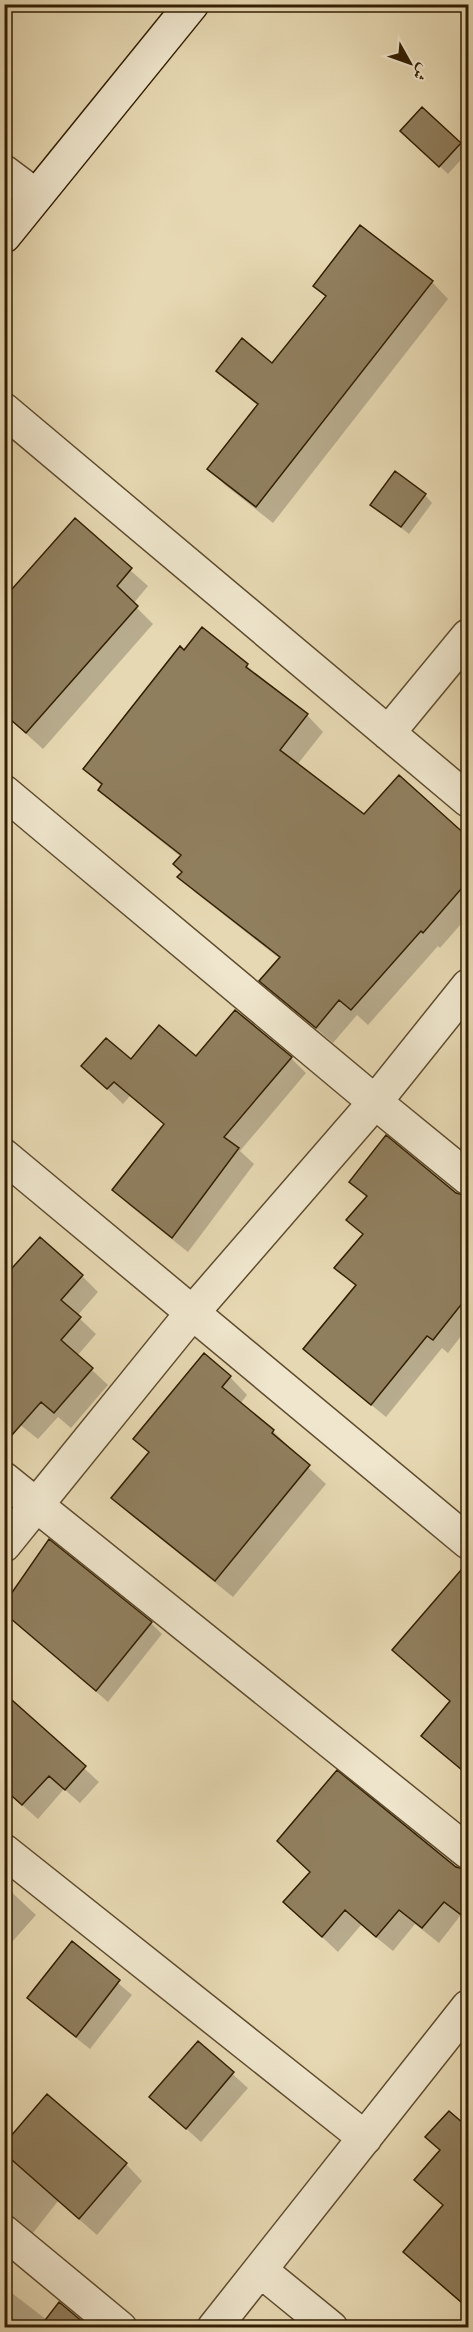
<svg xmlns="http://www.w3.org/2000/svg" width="473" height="2332" font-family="'EB Garamond',Amiri,serif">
	<rect width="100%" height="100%" fill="#e6d8b2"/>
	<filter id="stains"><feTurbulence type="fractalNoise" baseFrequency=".00333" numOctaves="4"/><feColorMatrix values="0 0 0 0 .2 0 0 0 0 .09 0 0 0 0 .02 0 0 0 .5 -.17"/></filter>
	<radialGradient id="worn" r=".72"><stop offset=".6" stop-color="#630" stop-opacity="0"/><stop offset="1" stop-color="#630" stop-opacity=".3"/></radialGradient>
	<path fill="#0003" d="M 422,109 L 468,152 L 448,174 L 410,138 Z
		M 432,282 L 448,299 L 273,523 L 225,485 L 209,469 L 258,406 L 218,371 L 273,365 L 327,298 L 315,286 Z
		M 425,495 L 432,503 L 409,534 L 372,505 Z
		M 75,521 L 148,586 L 133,604 L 153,624 L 43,749 L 4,714 Z
		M 203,630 L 307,715 L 323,732 L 297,765 L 364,816 L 399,777 L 468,839 L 468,916 L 440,948 L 438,946 L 368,1025 L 357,1015 L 333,1043 L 261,981 L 280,959 L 196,893 L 180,876 L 183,872 L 181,857 L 117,806 L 100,789 L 102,786 L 85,769 Z
		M 4,819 L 12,827 L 4,836 Z
		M 4,911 L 12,919 L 4,929 Z
		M 197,1058 L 291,1058 L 306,1073 L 240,1151 L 254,1164 L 188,1252 L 129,1205 L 114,1189 L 165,1125 L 130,1096 L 123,1104 L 83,1066 Z
		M 351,1182 L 456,1194 L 468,1198 L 468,1327 L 448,1353 L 442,1348 L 386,1417 L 319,1362 L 356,1287 L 337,1268 L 364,1235 L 348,1220 L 367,1198 Z
		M 4,1272 L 8,1275 L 82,1276 L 98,1292 L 77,1316 L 96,1334 L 77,1356 L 108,1385 L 71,1428 L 58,1417 L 38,1439 L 4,1412 Z
		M 230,1377 L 247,1395 L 240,1404 L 273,1431 L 291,1449 L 289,1450 L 326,1484 L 233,1597 L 131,1515 L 113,1498 L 150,1453 L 135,1439 Z
		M 454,1580 L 468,1593 L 468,1776 L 423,1736 L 451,1702 L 394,1650 Z
		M 14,1621 L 151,1623 L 162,1634 L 108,1702 Z
		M 4,1695 L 99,1782 L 80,1803 L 64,1789 L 38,1819 L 4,1789 Z
		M 468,1871 L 468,1922 L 460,1916 L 439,1943 L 415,1924 L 393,1951 L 361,1925 L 338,1952 L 285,1902 Z
		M 4,1885 L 36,1915 L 4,1951 Z
		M 72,1944 L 132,1995 L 90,2049 L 42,2011 L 29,1998 Z
		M 198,2043 L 248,2088 L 201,2142 L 151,2097 Z
		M 449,2113 L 468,2130 L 468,2309 L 420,2267 L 445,2206 L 441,2151 Z
		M 8,2132 L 13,2136 L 126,2164 L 142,2181 L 97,2235 L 58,2201 L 33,2233 L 25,2230 L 4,2241 L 4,2136 Z
		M 4,2259 L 8,2265 L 4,2270 Z
		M 4,2287 L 47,2320 L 88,2328 L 4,2328 Z
		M 274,2321 L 282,2328 L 269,2328 Z"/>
	<path fill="#907f5e" stroke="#321e02" stroke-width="1.5" d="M 422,107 L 461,143 L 439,167 L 400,131 Z
		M 360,225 L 433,281 L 256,507 L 207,469 L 258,404 L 216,371 L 242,338 L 272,363 L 326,296 L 313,286 Z
		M 395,471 L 426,494 L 401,527 L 370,505 Z
		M 75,518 L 132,568 L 117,586 L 138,606 L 26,733 L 4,714 L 4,598 Z
		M 202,627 L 248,664 L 246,667 L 308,714 L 280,750 L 364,814 L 399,775 L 468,837 L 468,881 L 423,933 L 421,931 L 351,1010 L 339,1000 L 316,1028 L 259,981 L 280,957 L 177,877 L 182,872 L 173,864 L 181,855 L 98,790 L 102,784 L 83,769 L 180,646 L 184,650 Z
		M 235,1010 L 292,1057 L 224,1137 L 239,1148 L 172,1238 L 112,1190 L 164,1124 L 114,1082 L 107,1089 L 81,1066 L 106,1038 L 131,1059 L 159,1025 L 196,1056 Z
		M 386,1135 L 456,1193 L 468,1196 L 468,1296 L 433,1340 L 427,1336 L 371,1405 L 303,1349 L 356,1285 L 334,1268 L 363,1234 L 346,1220 L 367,1196 L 349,1182 Z
		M 40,1237 L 83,1275 L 61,1300 L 81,1317 L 61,1340 L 93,1368 L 54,1413 L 41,1402 L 4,1444 L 4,1277 Z
		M 204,1353 L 231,1376 L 222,1387 L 274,1430 L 272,1433 L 310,1465 L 215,1581 L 111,1498 L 149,1452 L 133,1439 Z
		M 49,1539 L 152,1622 L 96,1691 L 4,1613 L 4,1604 Z
		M 468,1562 L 468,1775 L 421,1736 L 450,1701 L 392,1650 Z
		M 4,1693 L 86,1766 L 65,1790 L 49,1776 L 22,1805 L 4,1789 Z
		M 337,1770 L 456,1867 L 468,1870 L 468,1920 L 444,1902 L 422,1928 L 399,1910 L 376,1937 L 345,1910 L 322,1937 L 283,1902 L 310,1872 L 277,1841 Z
		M 72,1941 L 120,1980 L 76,2037 L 27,1998 Z
		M 198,2041 L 234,2072 L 186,2129 L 149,2097 Z
		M 47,2094 L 127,2163 L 79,2219 L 4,2153 L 4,2144 Z
		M 449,2111 L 463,2123 L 468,2118 L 468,2308 L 403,2252 L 443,2205 L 414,2180 L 440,2150 L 425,2137 Z
		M 59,2302 L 90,2328 L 39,2328 Z"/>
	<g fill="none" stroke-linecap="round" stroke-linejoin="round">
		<g stroke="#5f4c2e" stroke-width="36">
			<path id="street" d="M 4,172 L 36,196
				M 4,410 L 468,800
				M 388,733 L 468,636
				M 4,792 L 375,1102 L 468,1178
				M 4,1156 L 468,1542
				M 4,1479 L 468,1852
				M 4,1545 L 192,1313 L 375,1102 L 468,986
				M 4,1851 L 365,2138
				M 4,2232 L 120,2328
				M 260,2270 L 331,2328
				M 214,2328 L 468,2007"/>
		</g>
		<g stroke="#321e02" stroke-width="36">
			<path id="secondary" d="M 4,236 L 192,4"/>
		</g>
		<use href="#street" stroke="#efe6cd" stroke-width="33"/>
		<use href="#secondary" stroke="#efe6cd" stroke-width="33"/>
	</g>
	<rect width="473" height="2332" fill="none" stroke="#e6d8b2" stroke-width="24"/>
	<rect x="6" y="6" width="461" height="2320" fill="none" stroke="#321e02" stroke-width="3"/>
	<rect x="12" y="12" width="449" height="2308" fill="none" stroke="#321e02" stroke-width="1.5"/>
	<g transform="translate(410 63) rotate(130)" stroke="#efe6cd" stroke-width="4.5" paint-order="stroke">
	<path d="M0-4.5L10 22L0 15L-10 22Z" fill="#321e02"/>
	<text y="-9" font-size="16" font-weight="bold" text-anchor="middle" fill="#321e02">ش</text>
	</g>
	<rect width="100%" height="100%" filter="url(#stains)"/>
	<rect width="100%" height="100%" fill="url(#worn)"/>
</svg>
